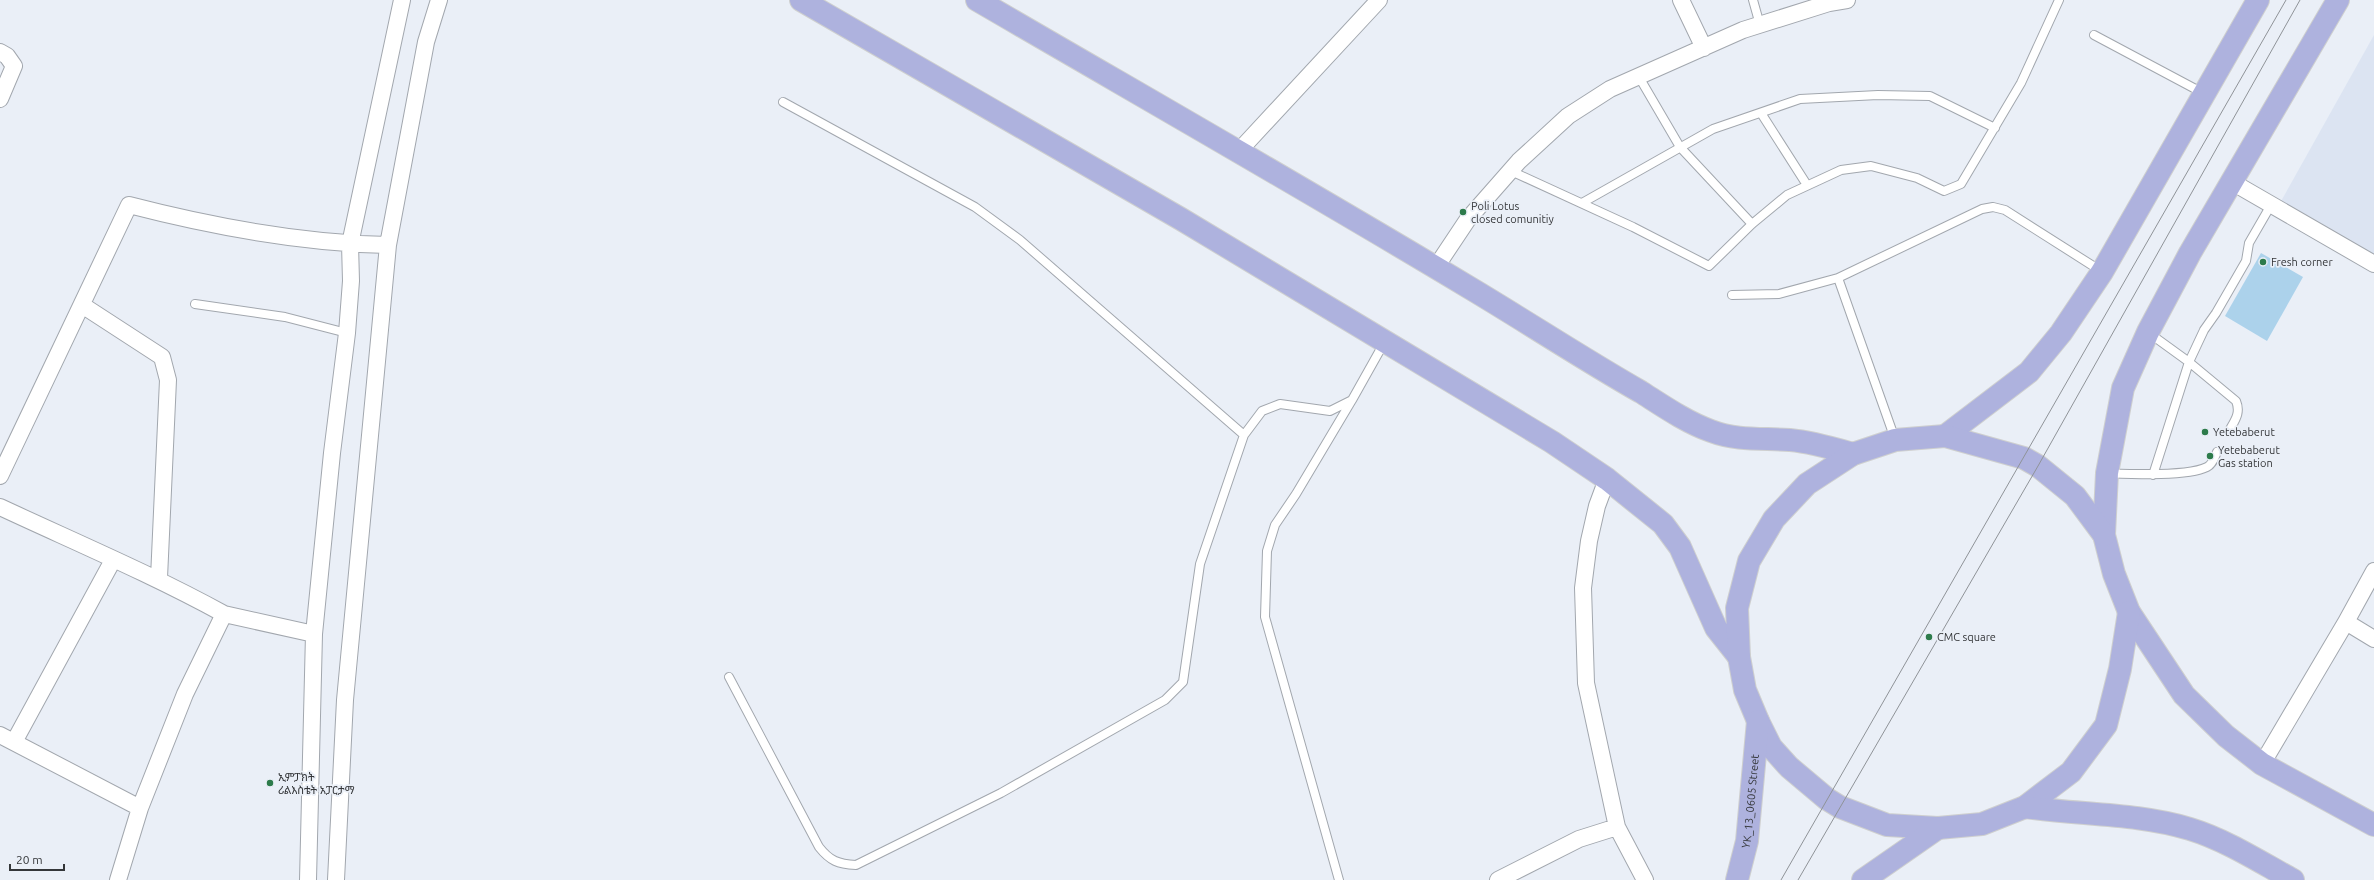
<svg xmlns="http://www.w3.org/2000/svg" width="2374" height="880" font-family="Ubuntu,'Noto Sans Ethiopic',sans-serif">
	<rect width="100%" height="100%" fill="#eaeff7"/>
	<path fill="#dce4f2" d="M 2374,35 L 2374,254 L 2280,203 Z"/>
	<path fill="#acd2eb" d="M 2261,253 L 2303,277 L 2267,341 L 2225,316 Z"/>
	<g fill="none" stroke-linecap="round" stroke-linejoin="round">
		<g stroke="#a2a7ae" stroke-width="10">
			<path id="service" d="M 1753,0 L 1760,25
				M 2094,35 L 2203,93
				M 1639,77 L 1680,147 L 1752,224
				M 783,102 L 975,207 L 1020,240 L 1244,435
				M 1761,113 L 1807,185
				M 1511,171 L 1633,227 L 1709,266 L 1752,224 L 1787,195 L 1841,170 L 1871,166 L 1917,178 L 1944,191 L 1961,184 L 2021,83 L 2059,0
				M 1582,203 L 1713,129 L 1800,99 L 1878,95 L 1930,96 L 1995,128
				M 1838,278 L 1895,439
				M 1732,295 L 1779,294 L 1838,278 L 1982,209 L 1993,207 L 2005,210 L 2101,271
				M 195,304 L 285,317 L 347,333
				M 2149,333 L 2189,362 L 2236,401 C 2241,413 2235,420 2229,431
				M 2107,473 C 2130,474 2187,477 2207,467 C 2213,464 2214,458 2217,452
				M 2153,475 L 2189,362 L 2204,330 L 2216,313 L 2246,261 L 2249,243 L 2271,205
				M 729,677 L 819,847 C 830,861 838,864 856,865 L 1001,793 L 1165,700 L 1183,682 L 1200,564 L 1244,435 L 1262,411 L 1280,404 L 1330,411 L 1352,400 L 1384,343
				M 1339,880 L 1265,617 L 1267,551 L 1275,525 L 1296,494 L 1352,400"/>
		</g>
		<g stroke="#a2a7ae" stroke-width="18">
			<path id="minor" d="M 1681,0 L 1704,48
				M 0,52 L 7,56 L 14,66 L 0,99
				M 1238,152 L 1379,0
				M 2232,182 L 2374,264
				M 1436,267 L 1468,219 L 1519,161 L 1568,116 L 1610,89 L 1743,30 L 1829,3 L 1847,0
				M 82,305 L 162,357 L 168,380 L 159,578
				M 0,476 L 129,205 C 214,227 300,243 388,245
				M 1607,479 L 1597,506 L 1589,541 L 1583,588 L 1586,683 L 1617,827 L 1645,880
				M 0,507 C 75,542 151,574 224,614 L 185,694 L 140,808 L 118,880
				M 224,614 L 314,634
				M 2346,622 L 2374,571
				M 0,735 L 140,808
				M 14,742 L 113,560
				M 2262,764 L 2346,622 L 2374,639
				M 308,880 L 314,634 L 332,453 L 347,333 L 351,281 L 350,244 L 402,0
				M 336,880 L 345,700 L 388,245 L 426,42 L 439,0
				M 1498,880 L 1579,839 L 1617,827"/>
		</g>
		<g stroke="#cecfcf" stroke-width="24">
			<g id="primary">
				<path d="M 801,0 L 1181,219 L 1552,442 L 1607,479 L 1663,524 L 1680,547 L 1716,628 L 1739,657"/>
				<path d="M 977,0 C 1142,96 1307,190 1470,288 C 1527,322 1583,359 1641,392 C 1663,406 1686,422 1711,431 C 1737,441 1763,438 1790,440 C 1812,442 1832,448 1853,454"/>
				<path d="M 2338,0 L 2190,253 L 2148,332 L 2123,388 L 2107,473 L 2104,535 L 2114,574 L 2129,612 L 2184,695 L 2226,736 L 2262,764 L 2374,825"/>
				<path d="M 1945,436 L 2029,372 L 2061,333 L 2102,272 L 2258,0"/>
				<path d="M 2104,535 L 2075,496 L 2038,466 L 2024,458 L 1945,436 L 1895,440 L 1853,454 L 1807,484 L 1774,519 L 1749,561 L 1737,608 L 1739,657 L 1745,690 L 1758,721 L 1771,747 L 1789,767 L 1827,799 L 1840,807 L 1887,825 L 1938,828 L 1982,824 L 2025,807 L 2071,772 L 2106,725 L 2120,669 L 2129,612"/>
				<path d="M 2025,807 C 2078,815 2138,813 2190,829 C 2226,840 2260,862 2293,880"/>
				<path id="s1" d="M 1737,880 L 1747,841 L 1758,721"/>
				<path d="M 1863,880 L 1938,828"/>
			</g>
		</g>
		<use href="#service" stroke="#fff" stroke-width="8"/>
		<use href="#minor" stroke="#fff" stroke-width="16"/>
		<use href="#primary" stroke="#aeb2de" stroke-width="22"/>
		<path stroke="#8f9398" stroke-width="1" d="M 1781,880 L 2286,0
			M 1798,880 L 2038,466 L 2300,0"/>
	</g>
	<g fill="#2d7b4b" stroke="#eaeff7" stroke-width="1.5">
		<circle cx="1463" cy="212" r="4"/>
		<circle cx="2263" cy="262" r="4"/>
		<circle cx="2205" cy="432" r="4"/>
		<circle cx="2210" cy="456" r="4"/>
		<circle cx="1929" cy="637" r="4"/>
		<circle cx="270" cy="783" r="4"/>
	</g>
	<g text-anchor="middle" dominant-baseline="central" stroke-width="3.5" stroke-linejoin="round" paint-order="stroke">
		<g font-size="11" fill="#343639" stroke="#eaeff7" text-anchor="start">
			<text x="1471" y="206">Poli Lotus<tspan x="1471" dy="13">closed comunitiy</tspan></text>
			<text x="2271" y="262">Fresh corner</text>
			<text x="2213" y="432">Yetebaberut</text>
			<text x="2218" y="450">Yetebaberut<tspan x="2218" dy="13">Gas station</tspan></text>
			<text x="1937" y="637">CMC square</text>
			<text x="278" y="777">ኢምፓክት<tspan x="278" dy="13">ሪልእስቴት አፓርታማ</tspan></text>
		</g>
		<g font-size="11" fill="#343639" stroke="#eaeff7">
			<text stroke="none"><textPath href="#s1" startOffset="80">YK_13_0605 Street</textPath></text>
		</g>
	</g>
	<path d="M10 864v6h54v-6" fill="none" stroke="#343639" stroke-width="2"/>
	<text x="16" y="864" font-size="12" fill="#343639" stroke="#eaeff7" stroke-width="3" paint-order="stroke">20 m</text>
</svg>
